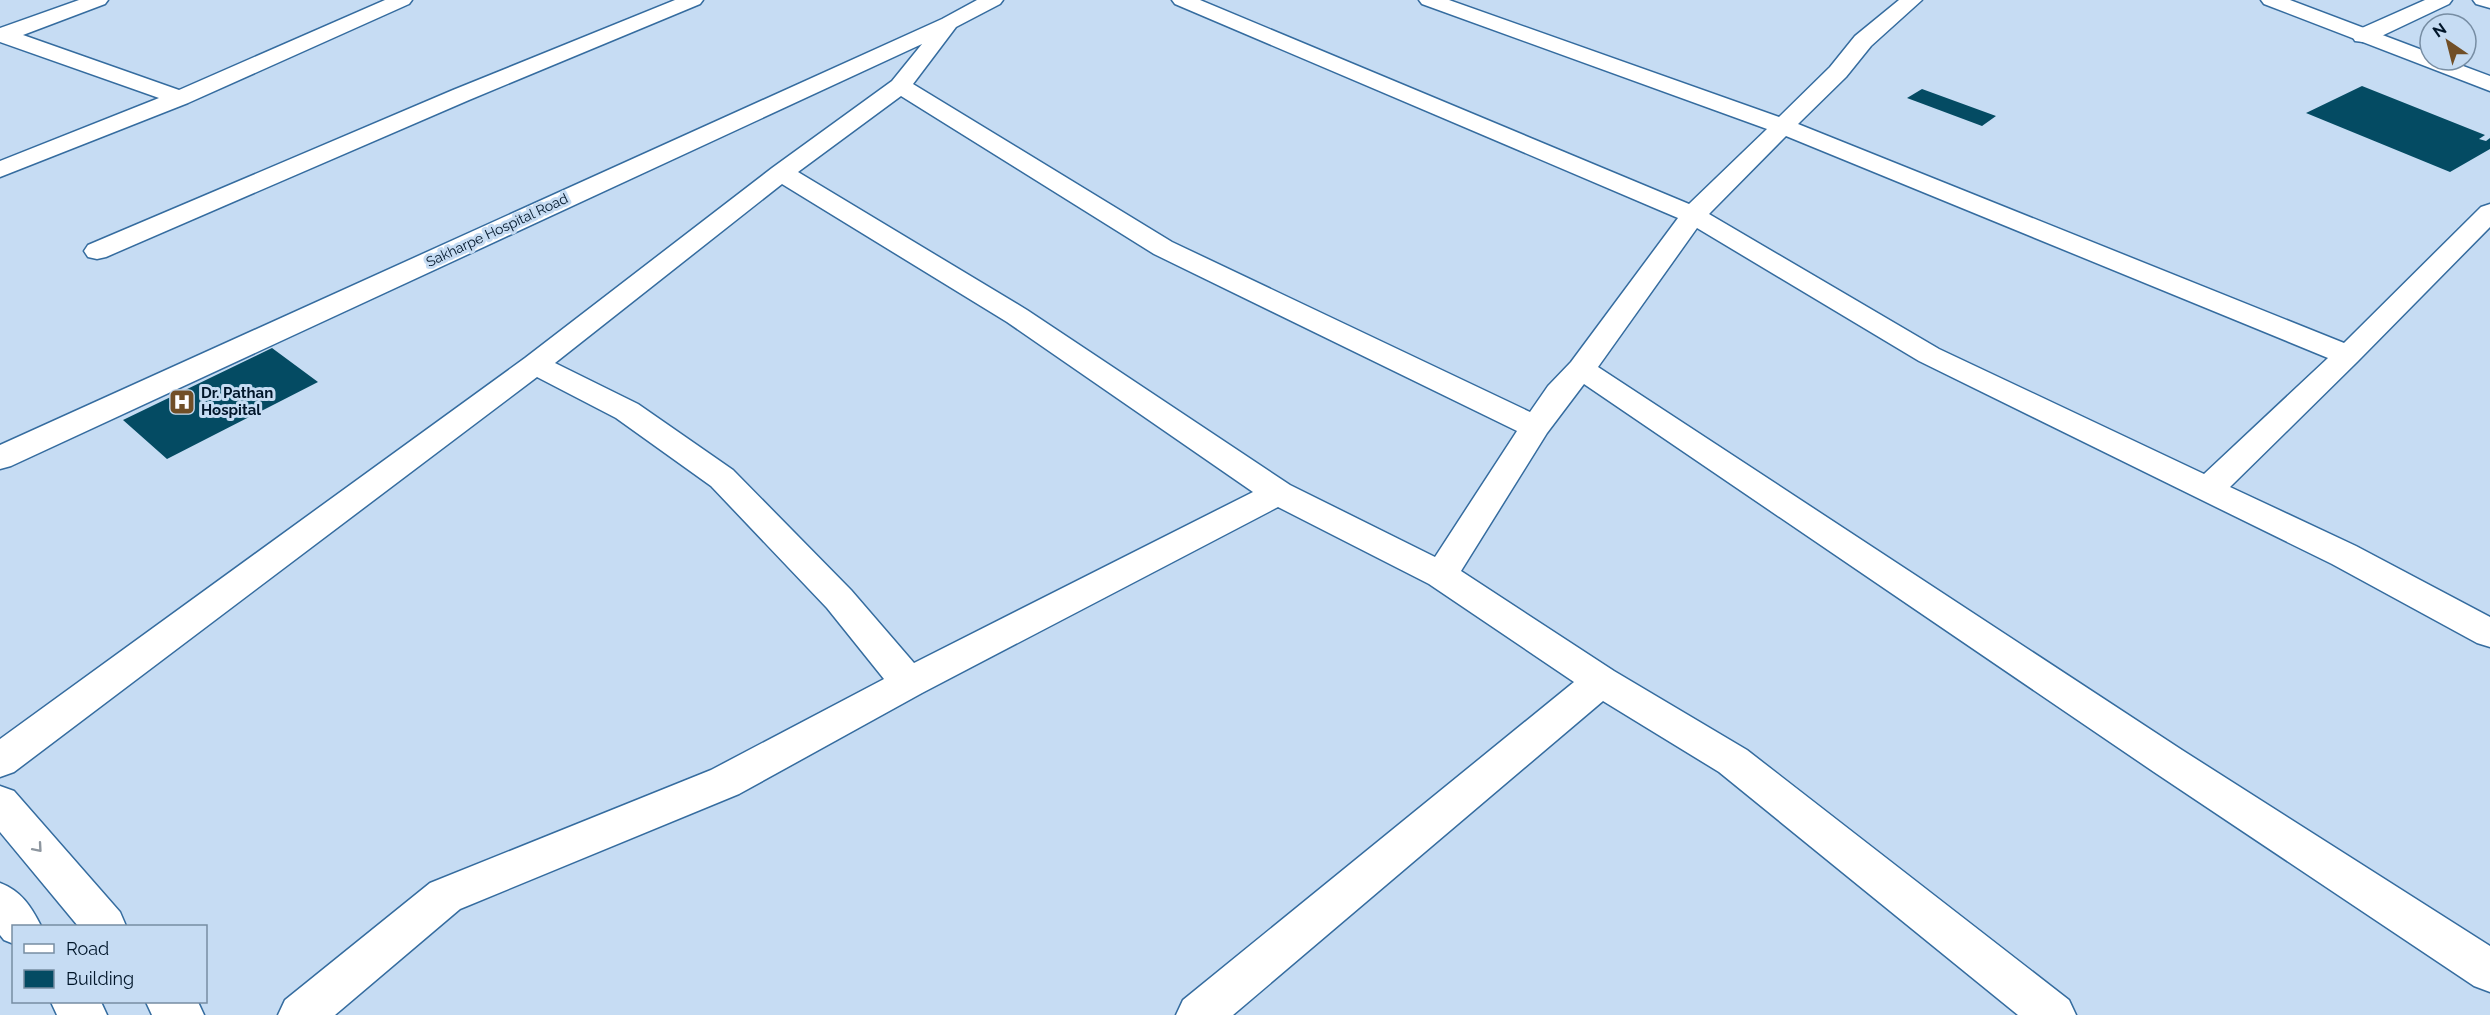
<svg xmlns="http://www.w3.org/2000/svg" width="2490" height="1015" font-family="Raleway,sans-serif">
	<rect width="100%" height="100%" fill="#c6dcf3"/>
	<path fill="#044b63" d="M 2362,86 L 2485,135 L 2479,139 L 2486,141 L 2490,138 L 2490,149 L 2450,172 L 2306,113 Z
		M 1922,89 L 1996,116 L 1982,126 L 1907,98 Z
		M 272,348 L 318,382 L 167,459 L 123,420 Z"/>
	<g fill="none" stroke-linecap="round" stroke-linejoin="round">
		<g stroke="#356c9f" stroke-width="3">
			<path id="minor" d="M 79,0 L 108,0 L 105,4 L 23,35 L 179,90 L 385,0 L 412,0 L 409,4 L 188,103 L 0,177 L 0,161 L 159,98 L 0,42 L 0,28 Z
				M 675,0 L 703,0 L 700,4 L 469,100 L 106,257 L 97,259 L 88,257 L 84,251 L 88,245 L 453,90 Z
				M 977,0 L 1003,0 L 1000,4 L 956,27 L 913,84 L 1172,242 L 1530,412 L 1548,386 L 1571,362 L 1678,218 L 1175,4 L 1172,0 L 1200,0 L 1689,204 L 1767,129 L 1422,4 L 1419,0 L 1449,0 L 1779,117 L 1830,67 L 1855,36 L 1899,0 L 1922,0 L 1871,46 L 1846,77 L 1798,124 L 2344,343 L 2481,207 L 2490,204 L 2490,227 L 2358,361 L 2230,487 L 2356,546 L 2490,617 L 2490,647 L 2477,643 L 2332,564 L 1919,361 L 1697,228 L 1598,367 L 2182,750 L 2490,946 L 2490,992 L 2474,986 L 2154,772 L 1584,384 L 1547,433 L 1461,571 L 1614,671 L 1747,750 L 2069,1000 L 2076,1015 L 2018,1015 L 1719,772 L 1603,701 L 1233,1015 L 1176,1015 L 1183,1000 L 1574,682 L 1429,584 L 1278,507 L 922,693 L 739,794 L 460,909 L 335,1015 L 278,1015 L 285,1000 L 430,883 L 711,770 L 884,679 L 827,608 L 711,486 L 616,418 L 537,377 L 14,772 L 0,777 L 0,739 L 525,358 L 772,168 L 892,81 L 922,44 L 11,466 L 0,469 L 0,445 L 942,19 ZM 901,96 L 1154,254 L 1517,431 L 1435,557 L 1290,485 L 1027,310 L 798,172 ZM 1786,136 L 2328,358 L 2204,474 L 1939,349 L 1709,214 ZM 782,184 L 1007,322 L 1253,492 L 914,663 L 851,590 L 733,470 L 638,404 L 555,363 Z
				M 2425,0 L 2452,0 L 2449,4 L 2371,41 L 2363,42 L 2355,41 L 2352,36 L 2355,31 Z
				M 2473,0 L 2490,0 L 2490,8 L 2476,4 Z"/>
		</g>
		<g stroke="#356c9f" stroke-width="3">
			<path id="major" d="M 2261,0 L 2290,0 L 2430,53 L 2430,60 L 2447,60 L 2490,76 L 2490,91 L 2264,4 Z
				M 0,786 L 14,791 L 120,912 L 126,926 L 78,926 L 0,832 Z
				M 0,883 C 21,891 31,906 41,926 L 14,926 L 14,944 L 4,940 L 0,935 Z
				M 51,1002 L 101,1002 L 107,1015 L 57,1015 Z
				M 146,1002 L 198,1002 L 204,1015 L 152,1015 Z"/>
		</g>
		<use href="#minor" fill="#fff" fill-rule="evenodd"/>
		<use href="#major" fill="#fff" fill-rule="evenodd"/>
	</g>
	<defs><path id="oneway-chevron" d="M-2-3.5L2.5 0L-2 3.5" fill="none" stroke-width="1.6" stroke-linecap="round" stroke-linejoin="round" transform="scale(1.5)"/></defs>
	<use stroke="#8d969f" href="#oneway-chevron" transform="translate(38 848) rotate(49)"/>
	<defs>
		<g id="hospital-square" transform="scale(1.35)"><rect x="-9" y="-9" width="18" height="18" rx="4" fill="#714f27" stroke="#c6dcf3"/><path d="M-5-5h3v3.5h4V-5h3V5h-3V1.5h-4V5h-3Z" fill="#fff"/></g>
	</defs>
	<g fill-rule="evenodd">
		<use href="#hospital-square" x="182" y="402"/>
	</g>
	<g text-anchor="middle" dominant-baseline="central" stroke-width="6" stroke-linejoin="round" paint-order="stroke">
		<g font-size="14" fill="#01162a" stroke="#c6dcf3">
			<text transform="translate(497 230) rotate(-25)">Sakharpe Hospital Road</text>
		</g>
		<g font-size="15" font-weight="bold" fill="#01162a" stroke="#c6dcf3" text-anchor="start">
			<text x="201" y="393">Dr. Pathan<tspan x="201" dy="17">Hospital</tspan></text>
		</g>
	</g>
	<rect x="12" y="925" width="195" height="78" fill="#c6dcf3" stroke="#778da3" stroke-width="1.5"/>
	<rect x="24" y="944" width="30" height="9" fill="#ffffff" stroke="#778da3" stroke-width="1.5"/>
	<text x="66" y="955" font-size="18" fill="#01162a">Road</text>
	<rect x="24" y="970" width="30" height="18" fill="#044b63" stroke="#778da3" stroke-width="1.5"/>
	<text x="66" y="985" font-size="18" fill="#01162a">Building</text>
	<g transform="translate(2448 42) rotate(325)"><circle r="28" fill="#c6dcf3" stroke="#778da3" stroke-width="1.5"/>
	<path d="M0-4.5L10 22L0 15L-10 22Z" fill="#714f27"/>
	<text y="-9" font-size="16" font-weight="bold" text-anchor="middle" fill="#01162a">N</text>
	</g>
</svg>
